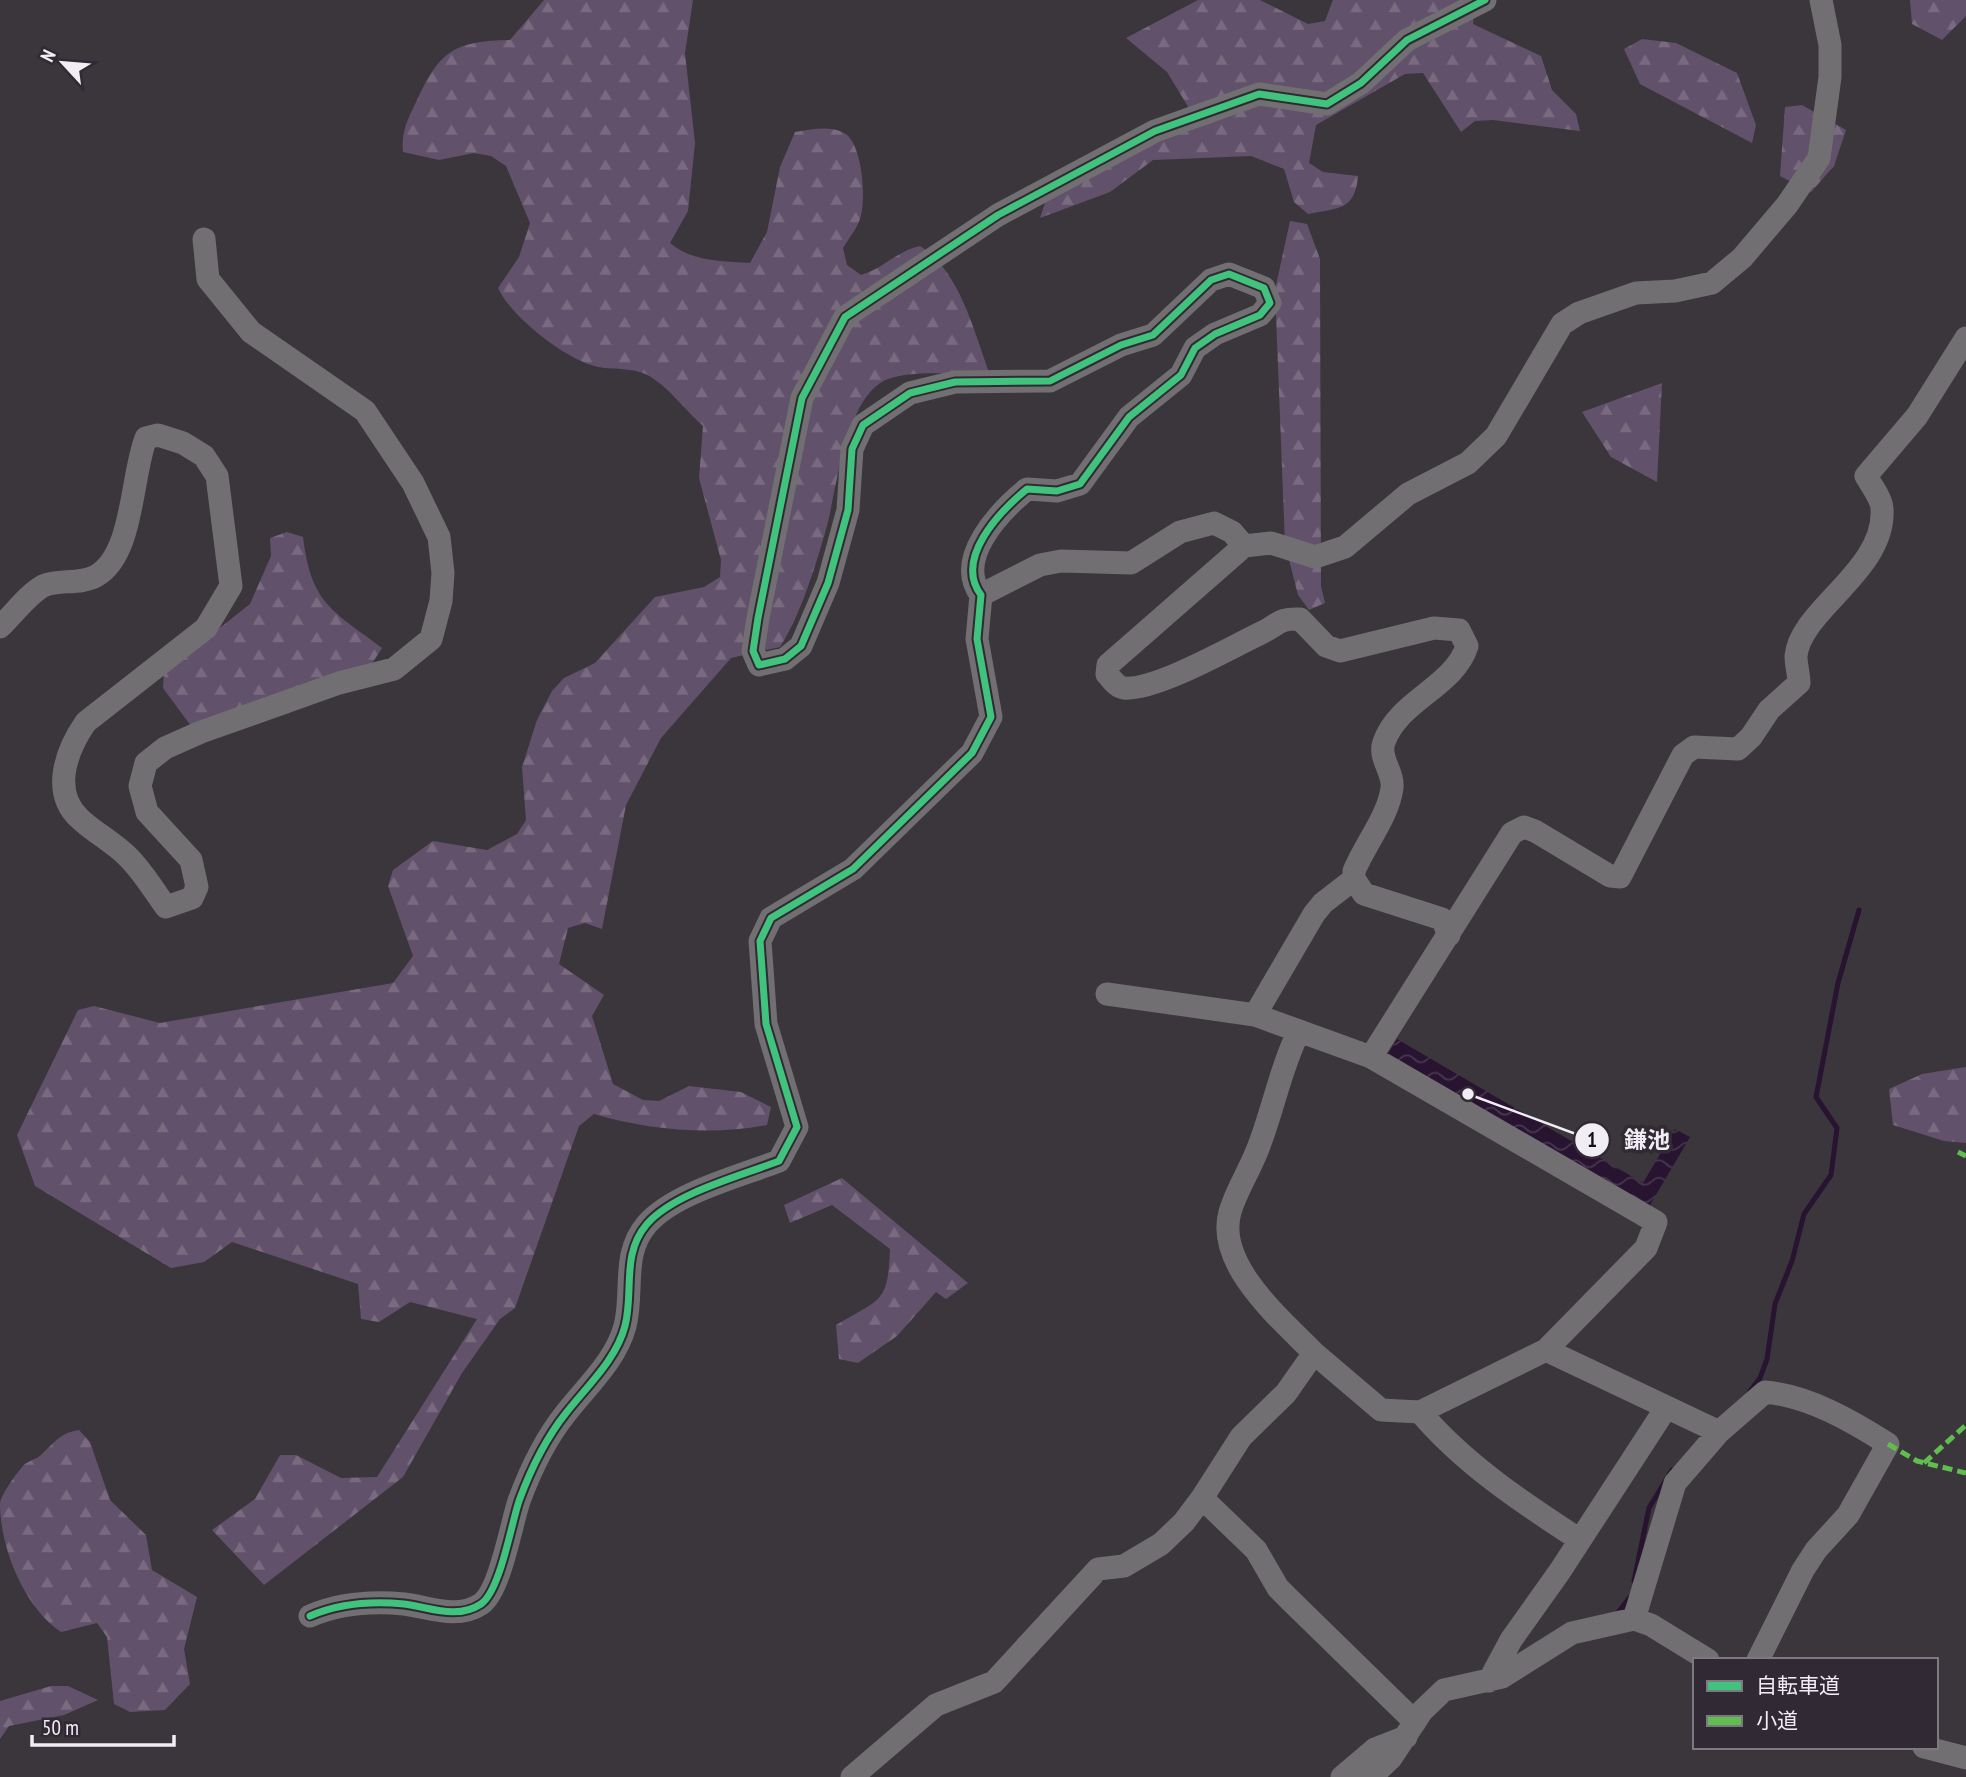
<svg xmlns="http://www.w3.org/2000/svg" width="1966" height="1777" font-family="'PT Sans Narrow','Noto Sans JP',sans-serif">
	<defs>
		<pattern id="forest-firs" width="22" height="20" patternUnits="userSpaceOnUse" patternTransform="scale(1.75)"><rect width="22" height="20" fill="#62516a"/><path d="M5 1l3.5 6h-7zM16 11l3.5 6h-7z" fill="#796a80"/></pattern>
		<pattern id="water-waves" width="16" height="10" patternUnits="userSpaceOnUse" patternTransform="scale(1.75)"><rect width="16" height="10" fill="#281331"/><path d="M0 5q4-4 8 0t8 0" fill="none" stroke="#48364f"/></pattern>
	</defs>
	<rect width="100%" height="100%" fill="#3a363c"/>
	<path fill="url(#forest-firs)" d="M 544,0 L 693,0 L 685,53 L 695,143 L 688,211 L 670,243 C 693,262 721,261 750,263 L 767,232 L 780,167 L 795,132 C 811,130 829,125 844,133 C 862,142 866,196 861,215 C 859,226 849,238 843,248 L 847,265 L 861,275 C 884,268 897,251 920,246 C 960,271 974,332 990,375 C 961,375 915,369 888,379 C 844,396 837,494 825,533 C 814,570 801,614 780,647 L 731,658 L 661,738 L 626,805 L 602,929 L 585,923 L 568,928 L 559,964 L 604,995 L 592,1016 L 613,1084 L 643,1100 L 659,1101 L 689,1086 L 741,1092 L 771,1107 L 767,1125 C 712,1136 648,1130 594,1114 L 579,1126 L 515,1308 L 500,1319 L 462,1373 L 403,1477 L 264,1585 L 212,1530 L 255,1499 L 280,1455 L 296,1455 L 341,1478 L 377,1477 L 477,1319 L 410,1302 L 379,1322 L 361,1319 L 358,1284 L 232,1242 L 204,1262 L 171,1268 L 35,1186 L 17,1135 L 78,1010 L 94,1006 L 160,1023 L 393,983 L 413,956 L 388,886 L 393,870 L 433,841 L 487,850 L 517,834 L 526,820 L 522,767 L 537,720 L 552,691 L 564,678 L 595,663 L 655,597 L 704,587 L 720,577 L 721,560 L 699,478 L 703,426 C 686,411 670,389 651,377 C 635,367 616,370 598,367 C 566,360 511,317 498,288 L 519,257 L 530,223 L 506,166 L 491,156 L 474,153 L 439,160 L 403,152 C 401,131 408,119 417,100 C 440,51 454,41 510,40 Z
		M 1198,0 L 1260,0 L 1308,24 L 1325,21 L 1333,0 L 1475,0 L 1473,24 L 1541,56 L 1552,90 L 1576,114 L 1580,131 L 1493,120 L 1475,121 L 1461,132 L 1423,73 L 1405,74 L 1316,125 L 1309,163 L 1323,172 L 1358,176 C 1355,211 1338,208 1308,214 L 1294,202 L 1284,169 L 1251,156 L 1153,160 L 1110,192 L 1040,218 L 1045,203 L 1073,181 L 1195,118 L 1167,72 L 1126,38 Z
		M 1910,0 L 1966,0 L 1966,16 L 1942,40 L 1912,24 Z
		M 1642,39 L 1676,43 L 1737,73 L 1756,125 L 1752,143 L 1640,84 L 1624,49 Z
		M 1802,105 L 1846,130 L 1834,166 L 1811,192 L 1780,176 L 1785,107 Z
		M 1290,221 L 1307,224 L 1320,259 L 1321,586 L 1325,603 L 1309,610 L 1298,595 L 1285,544 L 1275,290 Z
		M 1662,383 L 1657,482 L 1611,457 L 1582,412 Z
		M 287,532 L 303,537 C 311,604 332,610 382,648 L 371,665 L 191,726 L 163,688 L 164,672 L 250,604 L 271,556 L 270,538 Z
		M 1966,1067 L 1966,1143 L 1944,1141 L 1893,1125 L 1889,1089 L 1922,1074 Z
		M 842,1178 L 968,1283 L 946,1299 L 936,1292 L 897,1336 L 858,1363 L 839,1359 L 836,1325 C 881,1298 888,1304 890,1249 L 832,1205 L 790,1223 L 784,1205 Z
		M 79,1430 L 90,1442 L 110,1500 L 146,1535 L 152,1570 L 197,1597 L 184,1649 L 190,1684 L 165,1710 L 130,1712 L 114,1704 L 107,1637 L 97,1623 L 61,1632 C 24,1607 0,1548 0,1503 C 2,1493 16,1474 23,1466 C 27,1461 35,1460 41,1455 C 55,1442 60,1433 79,1430 Z
		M 51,1686 L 68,1686 L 98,1700 L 64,1715 L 9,1726 L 0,1739 L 0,1701 Z"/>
	<path fill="url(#water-waves)" d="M 1397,1039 L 1643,1183 L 1675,1129 L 1690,1137 L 1646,1212 L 1385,1059 Z"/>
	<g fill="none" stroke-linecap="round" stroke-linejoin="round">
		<path stroke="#281331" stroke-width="5" d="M 1750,1391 L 1760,1378 L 1767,1359 L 1775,1304 L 1792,1261 L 1804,1214 L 1831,1175 L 1837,1128 L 1816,1097 L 1838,983 L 1859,910
			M 1634,1581 L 1649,1508 L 1672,1470
			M 1617,1614 L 1630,1597"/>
		<path stroke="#716f72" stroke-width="23" d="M 981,595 L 1040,565 L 1061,561 L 1131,563 L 1180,532 L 1214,523 L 1232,532 L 1244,546
			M 0,627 C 13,615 27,595 43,586 C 58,579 80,585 96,576 C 134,555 131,475 146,438 L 158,435 L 183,443 L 204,456 L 217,476 L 231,586 L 206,628 L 86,722 C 67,749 50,792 80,819 C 95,833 113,842 127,856 C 142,870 154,891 166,907 L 192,898 L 197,887 L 191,860 L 147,812 L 140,786 L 146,763 L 165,748 L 201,732 L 339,683 L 394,669 L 431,639 L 441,601 L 443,573 L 439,537 L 413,483 L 365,411 L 251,332 L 208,279 L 204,239
			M 1354,879 L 1323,903 L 1314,914 L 1255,1015 L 1371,1057 L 1656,1222 L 1646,1248 L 1546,1350 L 1420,1412
			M 1449,935 L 1442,919 L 1364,894 L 1354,879 L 1354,871 C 1365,844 1388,817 1392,788 C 1394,772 1378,758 1384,742 C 1399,700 1454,687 1467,646 L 1459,630 L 1434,628 L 1340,651 L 1326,646 L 1300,619 C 1278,618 1278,625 1261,633 C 1230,648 1155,691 1124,688 C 1116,687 1112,679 1107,674 L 1108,665 L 1244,546 L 1271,543 L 1315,557 L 1345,547 L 1408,494 L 1468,463 L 1496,436 L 1562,324 L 1579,313 L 1636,293 L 1675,291 L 1712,283 L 1742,258 L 1787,205 L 1819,158 L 1830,77 L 1830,45 L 1821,0
			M 1107,994 L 1255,1015
			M 1299,1031 C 1281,1067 1274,1106 1260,1143 C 1252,1167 1237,1188 1230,1212 C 1215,1265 1282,1320 1314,1353 L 1286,1393 L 1241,1437 L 1202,1498 L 1256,1550 L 1278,1588 L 1290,1600 L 1415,1722
			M 1371,1057 L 1512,833 L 1524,827 L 1535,831 L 1610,876 L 1620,877 L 1683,755 L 1694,747 L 1738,749 L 1751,737 L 1769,710 L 1799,683 C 1799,675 1796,665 1796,656 C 1800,610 1886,570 1882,509 C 1882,499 1871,485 1866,476 L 1917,416 L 1966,338
			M 1546,1350 L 1719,1432 L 1675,1483 L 1634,1619
			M 1314,1353 L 1381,1410 L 1420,1412 C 1464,1464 1523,1503 1580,1540
			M 1719,1432 L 1765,1392 C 1809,1396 1852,1421 1888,1444 L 1848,1515 L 1816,1550 L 1803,1570 L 1758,1660
			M 310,1616 C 340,1603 372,1601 404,1604 C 429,1607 457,1620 481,1604 C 500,1591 511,1525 519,1501 C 530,1471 546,1438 566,1413 C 587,1386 616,1360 625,1326 C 634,1291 621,1254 647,1224 C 674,1193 740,1176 779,1161 L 797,1127 L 766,1024 L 760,941 L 771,918 L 853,869 L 972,753 L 991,717 L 977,639 L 981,595 C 954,559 999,512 1027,489 L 1057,491 L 1080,484 L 1129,417 L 1181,375 L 1195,348 L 1215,334 L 1260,315 L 1270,303 L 1264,288 L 1229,274 L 1211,280 L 1153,335 L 1121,345 L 1050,381 L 955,382 L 910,393 L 863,425 L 852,449 L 848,510 L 828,583 L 801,646 L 785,659 L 759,665 L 753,651 L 758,618 L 802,398 L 845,317 L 998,215 L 1155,131 L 1259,94 L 1327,104 L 1361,83 L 1407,40 L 1485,0
			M 1489,1681 L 1511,1640 L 1560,1571 L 1666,1408
			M 1924,1747 L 1966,1758
			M 852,1777 L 936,1705 L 994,1682 L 1098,1569 L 1124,1566 L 1161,1544 L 1184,1522 L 1202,1498
			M 1342,1777 L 1375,1749 L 1406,1737
			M 1371,1777 L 1391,1758 L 1422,1711 L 1444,1690 L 1502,1677 L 1572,1633 L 1634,1619 L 1651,1625 L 1708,1660"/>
		<path stroke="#5fbe4e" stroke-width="5" stroke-dasharray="10 5" stroke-linecap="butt" d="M 1958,1152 L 1966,1156
			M 1888,1444 L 1917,1461 L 1966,1473
			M 1924,1463 L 1966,1425"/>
		<g stroke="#312a34" stroke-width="11">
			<path id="cycleway" d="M 310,1616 C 340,1603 372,1601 404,1604 C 429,1607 457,1620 481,1604 C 500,1591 511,1525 519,1501 C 530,1471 546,1438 566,1413 C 587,1386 616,1360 625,1326 C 634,1291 621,1254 647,1224 C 674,1193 740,1176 779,1161 L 797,1127 L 766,1024 L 760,941 L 771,918 L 853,869 L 972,753 L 991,717 L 977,639 L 981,595 C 954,559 999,512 1027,489 L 1057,491 L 1080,484 L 1129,417 L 1181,375 L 1195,348 L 1215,334 L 1260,315 L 1270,303 L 1264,288 L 1229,274 L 1211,280 L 1153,335 L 1121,345 L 1050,381 L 955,382 L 910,393 L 863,425 L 852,449 L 848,510 L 828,583 L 801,646 L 785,659 L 759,665 L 753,651 L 758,618 L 802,398 L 845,317 L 998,215 L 1155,131 L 1259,94 L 1327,104 L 1361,83 L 1407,40 L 1485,0"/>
		</g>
		<use href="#cycleway" stroke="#40c37c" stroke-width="7"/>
	</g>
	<path fill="none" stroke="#f1edf4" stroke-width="2.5" d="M1468 1094L1592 1140"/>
	<g fill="#f1edf4" stroke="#312a34" stroke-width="2.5">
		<circle cx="1468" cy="1094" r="7"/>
		<circle cx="1592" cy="1140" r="18"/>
	</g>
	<g font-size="21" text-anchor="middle" font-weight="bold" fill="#111">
		<text x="1592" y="1147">1</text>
	</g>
	<g font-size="23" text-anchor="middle" font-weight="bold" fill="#f1edf4" stroke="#312a34" stroke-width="7" stroke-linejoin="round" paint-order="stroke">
		<text x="1647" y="1148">鎌池</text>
	</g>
	<rect x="1693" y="1658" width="245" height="91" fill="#312a34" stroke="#7e7881" stroke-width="2"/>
	<rect x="1707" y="1681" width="35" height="10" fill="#40c37c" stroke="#7e7881" stroke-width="2"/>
	<text x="1756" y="1693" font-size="21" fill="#f1edf4">自転車道</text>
	<rect x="1707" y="1716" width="35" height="10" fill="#5fbe4e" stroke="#7e7881" stroke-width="2"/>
	<text x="1756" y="1728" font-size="21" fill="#f1edf4">小道</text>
	<g transform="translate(63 63) rotate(296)" stroke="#312a34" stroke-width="5" paint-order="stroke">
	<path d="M0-5L12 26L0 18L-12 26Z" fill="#f1edf4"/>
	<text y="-10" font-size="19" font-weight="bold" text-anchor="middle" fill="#f1edf4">N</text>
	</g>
	<path d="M32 1735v10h142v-10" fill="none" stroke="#f1edf4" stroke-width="3.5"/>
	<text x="42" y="1735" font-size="21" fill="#f1edf4" stroke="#312a34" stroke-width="5" paint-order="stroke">50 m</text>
</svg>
